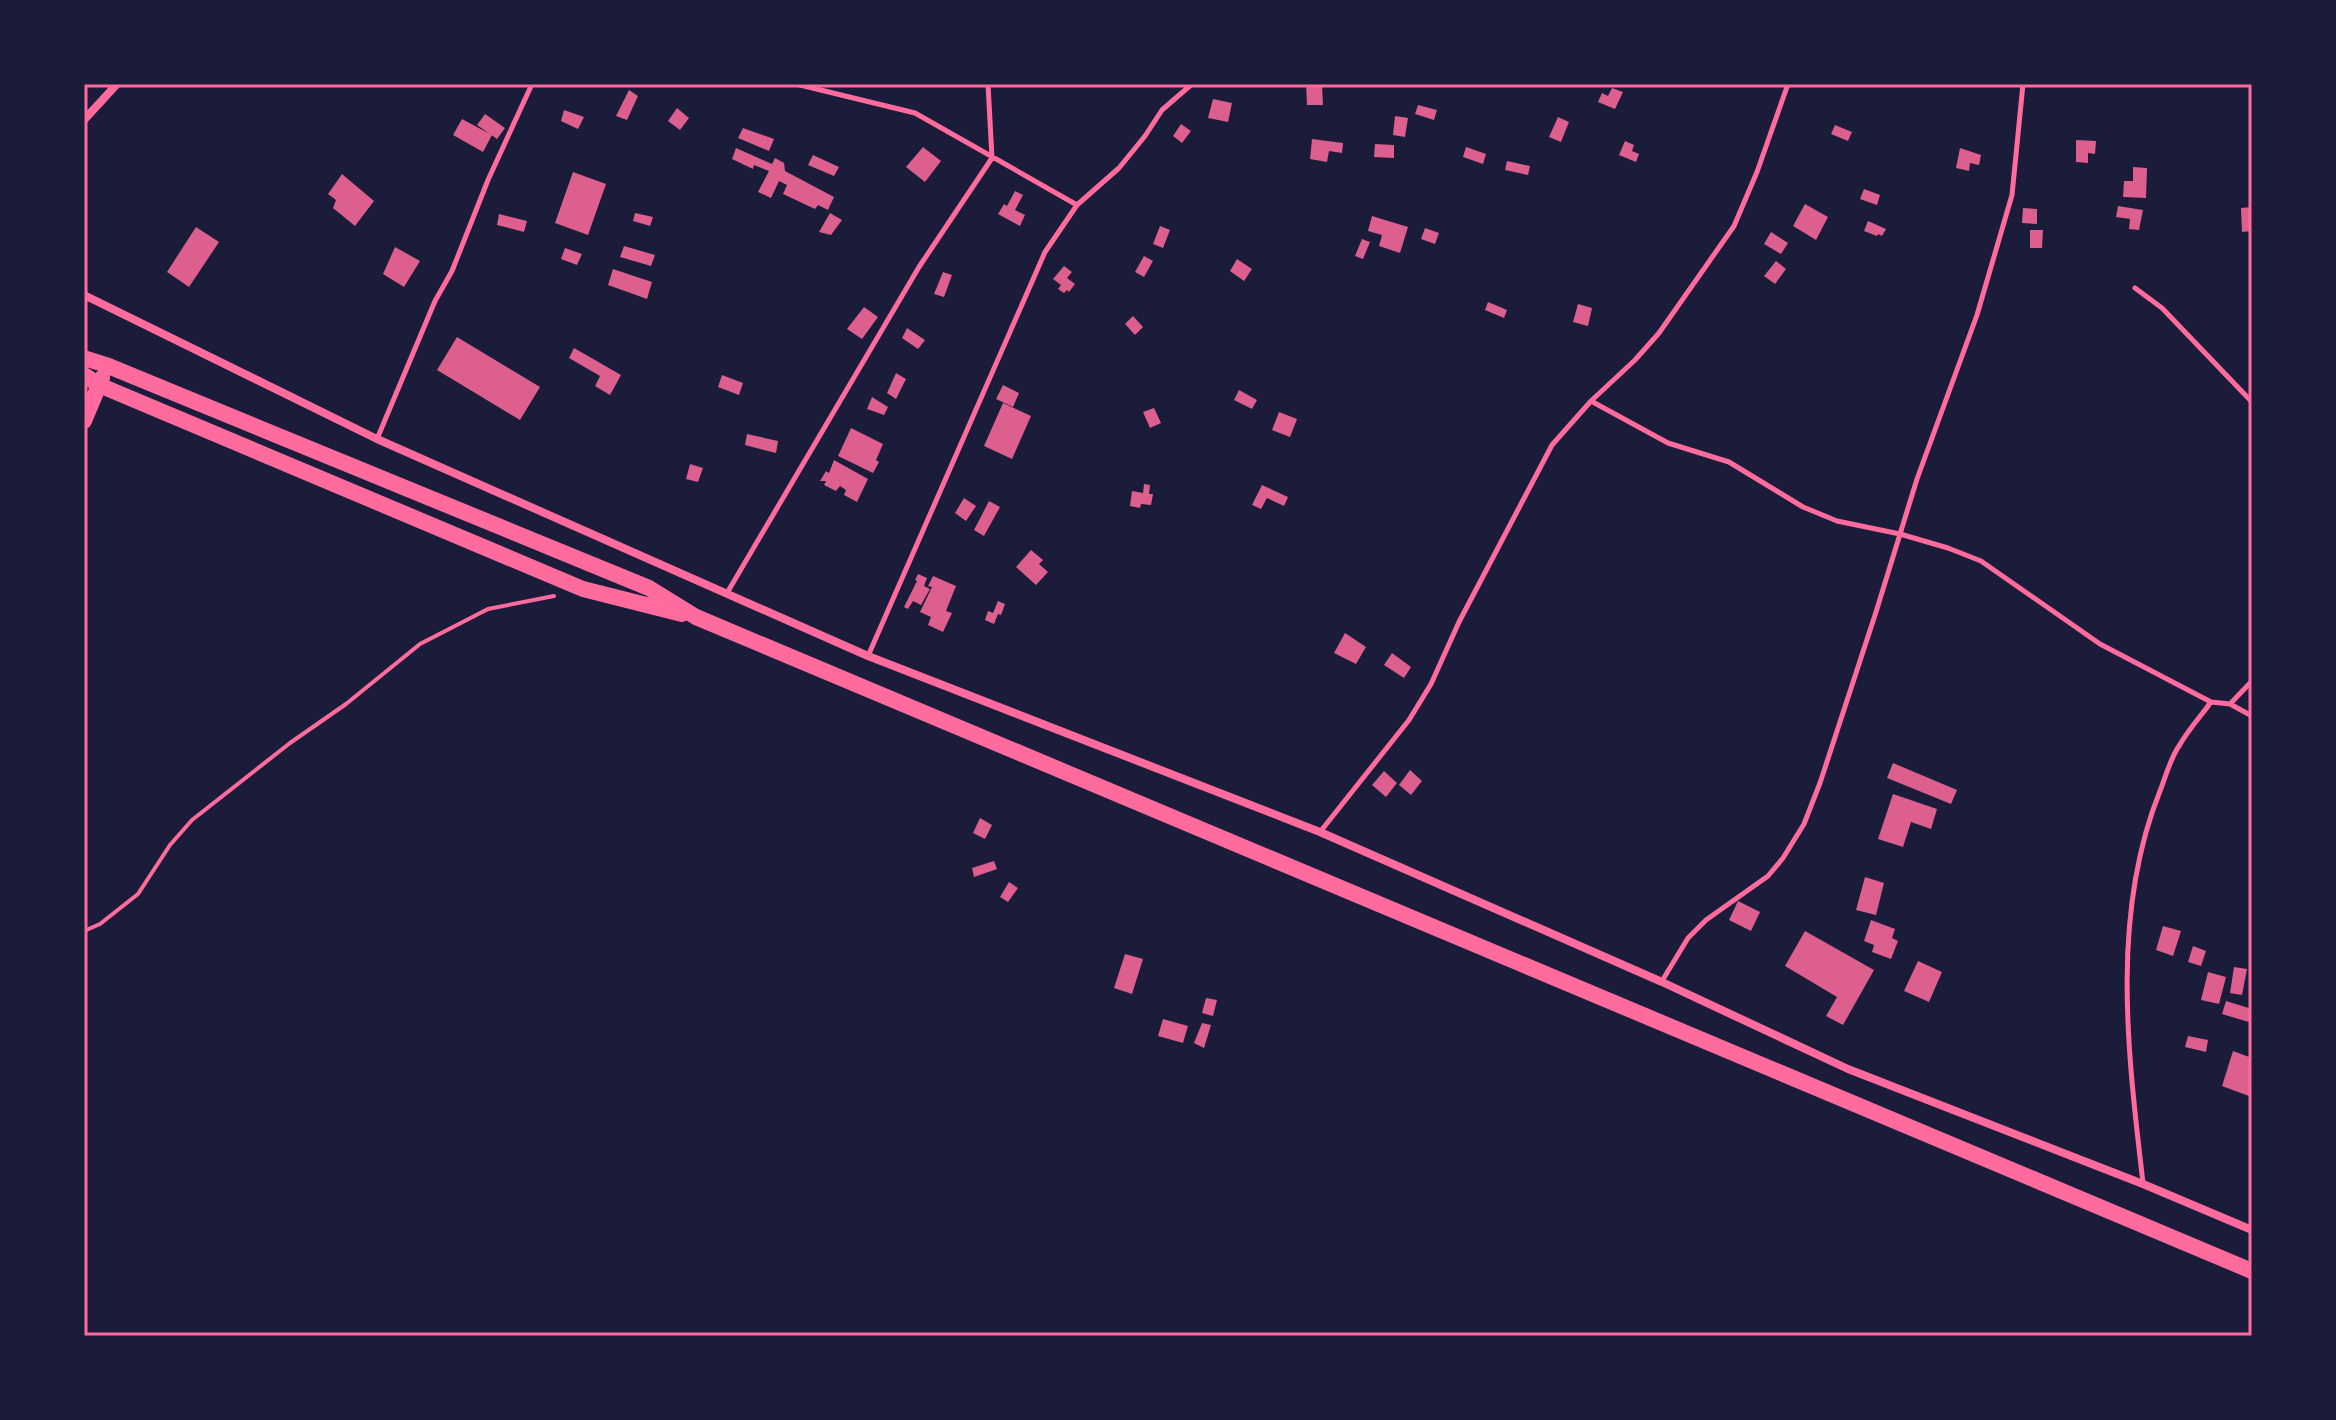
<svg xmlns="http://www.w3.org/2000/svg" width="2336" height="1420" font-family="Quicksand,sans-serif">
	<rect width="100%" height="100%" fill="#1b1b3a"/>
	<path fill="#dd5f8e" d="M 1306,84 L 1322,84 L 1323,105 L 1307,105 Z
		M 1612,88 L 1623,92 L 1615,109 L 1598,102 L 1602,93 L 1608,96 Z
		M 629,90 L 638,96 L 627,120 L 616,116 Z
		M 1213,99 L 1232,103 L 1228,122 L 1208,118 Z
		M 1418,105 L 1437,110 L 1434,120 L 1415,114 Z
		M 677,108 L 689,118 L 680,130 L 668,121 Z
		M 564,110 L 584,117 L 578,129 L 561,121 Z
		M 485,114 L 505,128 L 497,139 L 477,125 Z
		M 1395,116 L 1408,118 L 1405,137 L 1393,135 Z
		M 1558,117 L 1569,122 L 1561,142 L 1549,137 Z
		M 462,119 L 492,135 L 483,152 L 453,135 Z
		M 1181,124 L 1191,131 L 1182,143 L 1173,136 Z
		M 1835,125 L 1852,132 L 1848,141 L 1831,134 Z
		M 743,128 L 774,139 L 769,151 L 738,138 Z
		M 1312,139 L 1343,143 L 1342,153 L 1329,151 L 1327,162 L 1310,159 Z
		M 2076,140 L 2096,141 L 2095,154 L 2088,153 L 2088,163 L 2076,162 Z
		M 1625,141 L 1634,145 L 1632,151 L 1639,154 L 1636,162 L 1619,155 Z
		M 1375,144 L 1394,145 L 1394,158 L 1374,157 Z
		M 923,147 L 941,161 L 925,182 L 906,167 Z
		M 1466,147 L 1486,154 L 1483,164 L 1463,157 Z
		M 736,148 L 772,164 L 775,158 L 784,163 L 785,171 L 834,197 L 828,210 L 818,205 L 815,209 L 783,194 L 787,185 L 779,181 L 771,198 L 758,192 L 769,171 L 754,165 L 753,169 L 732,159 Z
		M 1960,148 L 1981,155 L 1979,165 L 1970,163 L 1969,171 L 1956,168 Z
		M 813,155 L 839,167 L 834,176 L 808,165 Z
		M 1507,161 L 1530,166 L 1528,175 L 1505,170 Z
		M 2133,167 L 2147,168 L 2146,198 L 2123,197 L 2124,181 L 2133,181 Z
		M 573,172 L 606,184 L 588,235 L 555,223 Z
		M 342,174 L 374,201 L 355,226 L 333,208 L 336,200 L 328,194 Z
		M 1864,189 L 1880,195 L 1877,205 L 1860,199 Z
		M 1015,191 L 1023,195 L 1015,210 L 1025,215 L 1020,226 L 998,214 L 1004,204 L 1007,206 Z
		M 1805,204 L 1828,217 L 1816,240 L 1793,226 Z
		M 2118,206 L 2143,210 L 2139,230 L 2129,229 L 2130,219 L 2116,217 Z
		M 2252,207 L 2252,231 L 2242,232 L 2241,208 Z
		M 2023,208 L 2037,209 L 2037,224 L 2022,223 Z
		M 635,213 L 653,217 L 650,226 L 633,221 Z
		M 830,213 L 842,220 L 831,235 L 819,232 Z
		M 499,214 L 527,221 L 524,232 L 497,225 Z
		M 1372,216 L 1408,227 L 1400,253 L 1379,246 L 1382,235 L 1368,231 Z
		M 1868,221 L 1886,229 L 1882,236 L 1878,234 L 1877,236 L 1864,231 Z
		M 1160,226 L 1170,230 L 1163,248 L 1153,244 Z
		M 196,227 L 219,242 L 189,287 L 167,272 Z
		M 1425,228 L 1439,233 L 1435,244 L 1421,239 Z
		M 2030,230 L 2043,230 L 2042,248 L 2030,248 Z
		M 1771,232 L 1788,243 L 1781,254 L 1764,244 Z
		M 1362,239 L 1370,242 L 1363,259 L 1355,256 Z
		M 624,246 L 655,255 L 651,266 L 620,257 Z
		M 395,247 L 420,261 L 404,287 L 383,274 Z
		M 565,248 L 582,254 L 577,265 L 561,259 Z
		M 1144,256 L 1153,261 L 1144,277 L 1135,272 Z
		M 1237,259 L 1252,269 L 1244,281 L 1230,271 Z
		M 1776,261 L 1786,269 L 1775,284 L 1764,276 Z
		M 1064,266 L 1072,272 L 1067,278 L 1075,284 L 1069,292 L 1067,290 L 1064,293 L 1058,289 L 1061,285 L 1053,279 Z
		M 613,269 L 652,282 L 647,299 L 608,285 Z
		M 943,272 L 952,275 L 944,297 L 934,294 Z
		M 1488,302 L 1507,310 L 1504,318 L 1485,310 Z
		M 1578,304 L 1592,308 L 1588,326 L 1573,322 Z
		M 864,307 L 878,317 L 862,339 L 847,329 Z
		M 1133,316 L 1143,327 L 1135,335 L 1125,324 Z
		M 907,328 L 925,340 L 918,349 L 902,338 Z
		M 457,337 L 540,387 L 520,420 L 437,370 Z
		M 574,348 L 621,375 L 610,395 L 595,386 L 600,376 L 569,358 Z
		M 896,373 L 906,379 L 896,399 L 887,393 Z
		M 722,375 L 743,383 L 739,395 L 718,387 Z
		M 1003,385 L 1019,393 L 1013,407 L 996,399 Z
		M 1239,390 L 1257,400 L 1252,409 L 1234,400 Z
		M 872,397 L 888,407 L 884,415 L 867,409 Z
		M 1003,403 L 1031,416 L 1012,459 L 984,446 Z
		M 1154,408 L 1161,423 L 1150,428 L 1143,412 Z
		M 1279,412 L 1297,419 L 1290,437 L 1272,430 Z
		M 851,428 L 883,444 L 876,460 L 879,462 L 873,473 L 838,456 Z
		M 747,434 L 778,441 L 776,453 L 745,445 Z
		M 834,460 L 868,479 L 857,502 L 844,495 L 846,490 L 840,486 L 836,491 L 824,485 L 826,481 L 820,481 L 826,471 L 829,473 Z
		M 690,464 L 703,468 L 698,482 L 686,479 Z
		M 1144,484 L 1150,485 L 1149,494 L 1153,494 L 1151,505 L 1141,504 L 1140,508 L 1130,506 L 1132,491 L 1143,493 Z
		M 1262,485 L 1288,497 L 1284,506 L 1267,498 L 1261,509 L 1252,505 Z
		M 964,498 L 976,506 L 966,521 L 955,513 Z
		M 989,501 L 1000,507 L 984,536 L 974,530 Z
		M 1031,550 L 1043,560 L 1039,564 L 1048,572 L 1036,585 L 1016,567 Z
		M 918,574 L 927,578 L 924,586 L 930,589 L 921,605 L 913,601 L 908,609 L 904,607 L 917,581 L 915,580 Z
		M 933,576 L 956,586 L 946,611 L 952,613 L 943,632 L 928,625 L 931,617 L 920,612 L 932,587 L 928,586 Z
		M 998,601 L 1005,604 L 1001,615 L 998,614 L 994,624 L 985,620 L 988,611 L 993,613 Z
		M 1345,633 L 1366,647 L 1356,664 L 1334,653 Z
		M 1392,653 L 1411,667 L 1404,678 L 1384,665 Z
		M 1893,763 L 1957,790 L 1951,804 L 1887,778 Z
		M 1410,770 L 1422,781 L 1411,795 L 1399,785 Z
		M 1384,771 L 1397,783 L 1386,797 L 1372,785 Z
		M 1893,794 L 1937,809 L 1931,829 L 1911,822 L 1903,847 L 1878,839 Z
		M 980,818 L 992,825 L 985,839 L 973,833 Z
		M 994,861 L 997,869 L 974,877 L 972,868 Z
		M 1865,877 L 1884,883 L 1876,915 L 1856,910 Z
		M 1009,882 L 1018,888 L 1008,902 L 1000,897 Z
		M 1738,901 L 1760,912 L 1751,931 L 1729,920 Z
		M 1871,920 L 1895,929 L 1892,938 L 1898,941 L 1891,959 L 1872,952 L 1874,945 L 1864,941 Z
		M 2163,926 L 2181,931 L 2173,956 L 2156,950 Z
		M 1805,931 L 1874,970 L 1843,1025 L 1826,1016 L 1837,997 L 1785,966 Z
		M 2193,946 L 2206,951 L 2201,966 L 2188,962 Z
		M 1125,954 L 1143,959 L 1132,994 L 1114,988 Z
		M 1918,961 L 1942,972 L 1929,1002 L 1904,991 Z
		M 2234,967 L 2247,969 L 2242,995 L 2230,993 Z
		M 2208,972 L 2226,977 L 2219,1004 L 2201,1000 Z
		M 1206,998 L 1217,1000 L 1213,1016 L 1202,1013 Z
		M 2226,1001 L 2252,1009 L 2252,1023 L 2222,1014 Z
		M 1163,1019 L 1188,1026 L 1183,1043 L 1158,1036 Z
		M 1202,1023 L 1211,1025 L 1204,1048 L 1194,1043 Z
		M 2188,1036 L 2208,1040 L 2206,1052 L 2185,1047 Z
		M 2233,1051 L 2252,1058 L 2252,1087 L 2249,1096 L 2222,1086 Z"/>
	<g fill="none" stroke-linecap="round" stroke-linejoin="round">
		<path stroke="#ff6b9d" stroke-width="4" d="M 84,931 L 100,924 L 138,894 L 170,845 L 192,820 L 290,743 L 346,704 L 420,644 L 488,609 L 554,596"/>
		<path stroke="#ff6b9d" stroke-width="5" d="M 796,84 L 915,113 L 1077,205
			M 2135,288 L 2162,308 L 2252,402
			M 1591,401 L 1668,443 L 1729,462 L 1803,507 L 1837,521 L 1900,534 L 1948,548 L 1981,561 L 2100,644 L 2211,702 L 2230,704 L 2252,716
			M 377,439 L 435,301 L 452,271 L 488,180 L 532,84
			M 727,593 L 919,267 L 992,158 L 988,84
			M 868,656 L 1045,252 L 1077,205 L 1119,168 L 1145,136 L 1162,110 L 1192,84
			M 2230,704 L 2252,681
			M 1320,832 L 1409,720 L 1431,684 L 1459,622 L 1552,445 L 1591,401 L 1635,360 L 1659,333 L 1734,226 L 1757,172 L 1788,84
			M 1662,981 L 1688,938 L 1706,920 L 1768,876 L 1783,858 L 1804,824 L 1820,783 L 1876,612 L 1917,479 L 1977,315 L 2012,195 L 2023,84
			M 2143,1183 C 2128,1054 2110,915 2160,791 C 2166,776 2170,759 2179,746 C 2188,730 2201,716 2211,702"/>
		<path stroke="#ff6b9d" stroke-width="8" d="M 84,120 L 117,84
			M 84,295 L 377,439 L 868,656 L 1320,832 L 1662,982 L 1848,1069 L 2143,1184 L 2252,1230"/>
		<path stroke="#ff6b9d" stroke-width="16" d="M 84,358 L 106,365 L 649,588 L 696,617 L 2252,1271
			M 84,375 L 99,385 L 583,589 L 682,614
			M 84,421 L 102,378"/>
	</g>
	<rect width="2336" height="1420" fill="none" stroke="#1b1b3a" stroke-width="172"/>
	<rect x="86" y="86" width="2164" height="1248" fill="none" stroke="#ff6b9d" stroke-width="3"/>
</svg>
